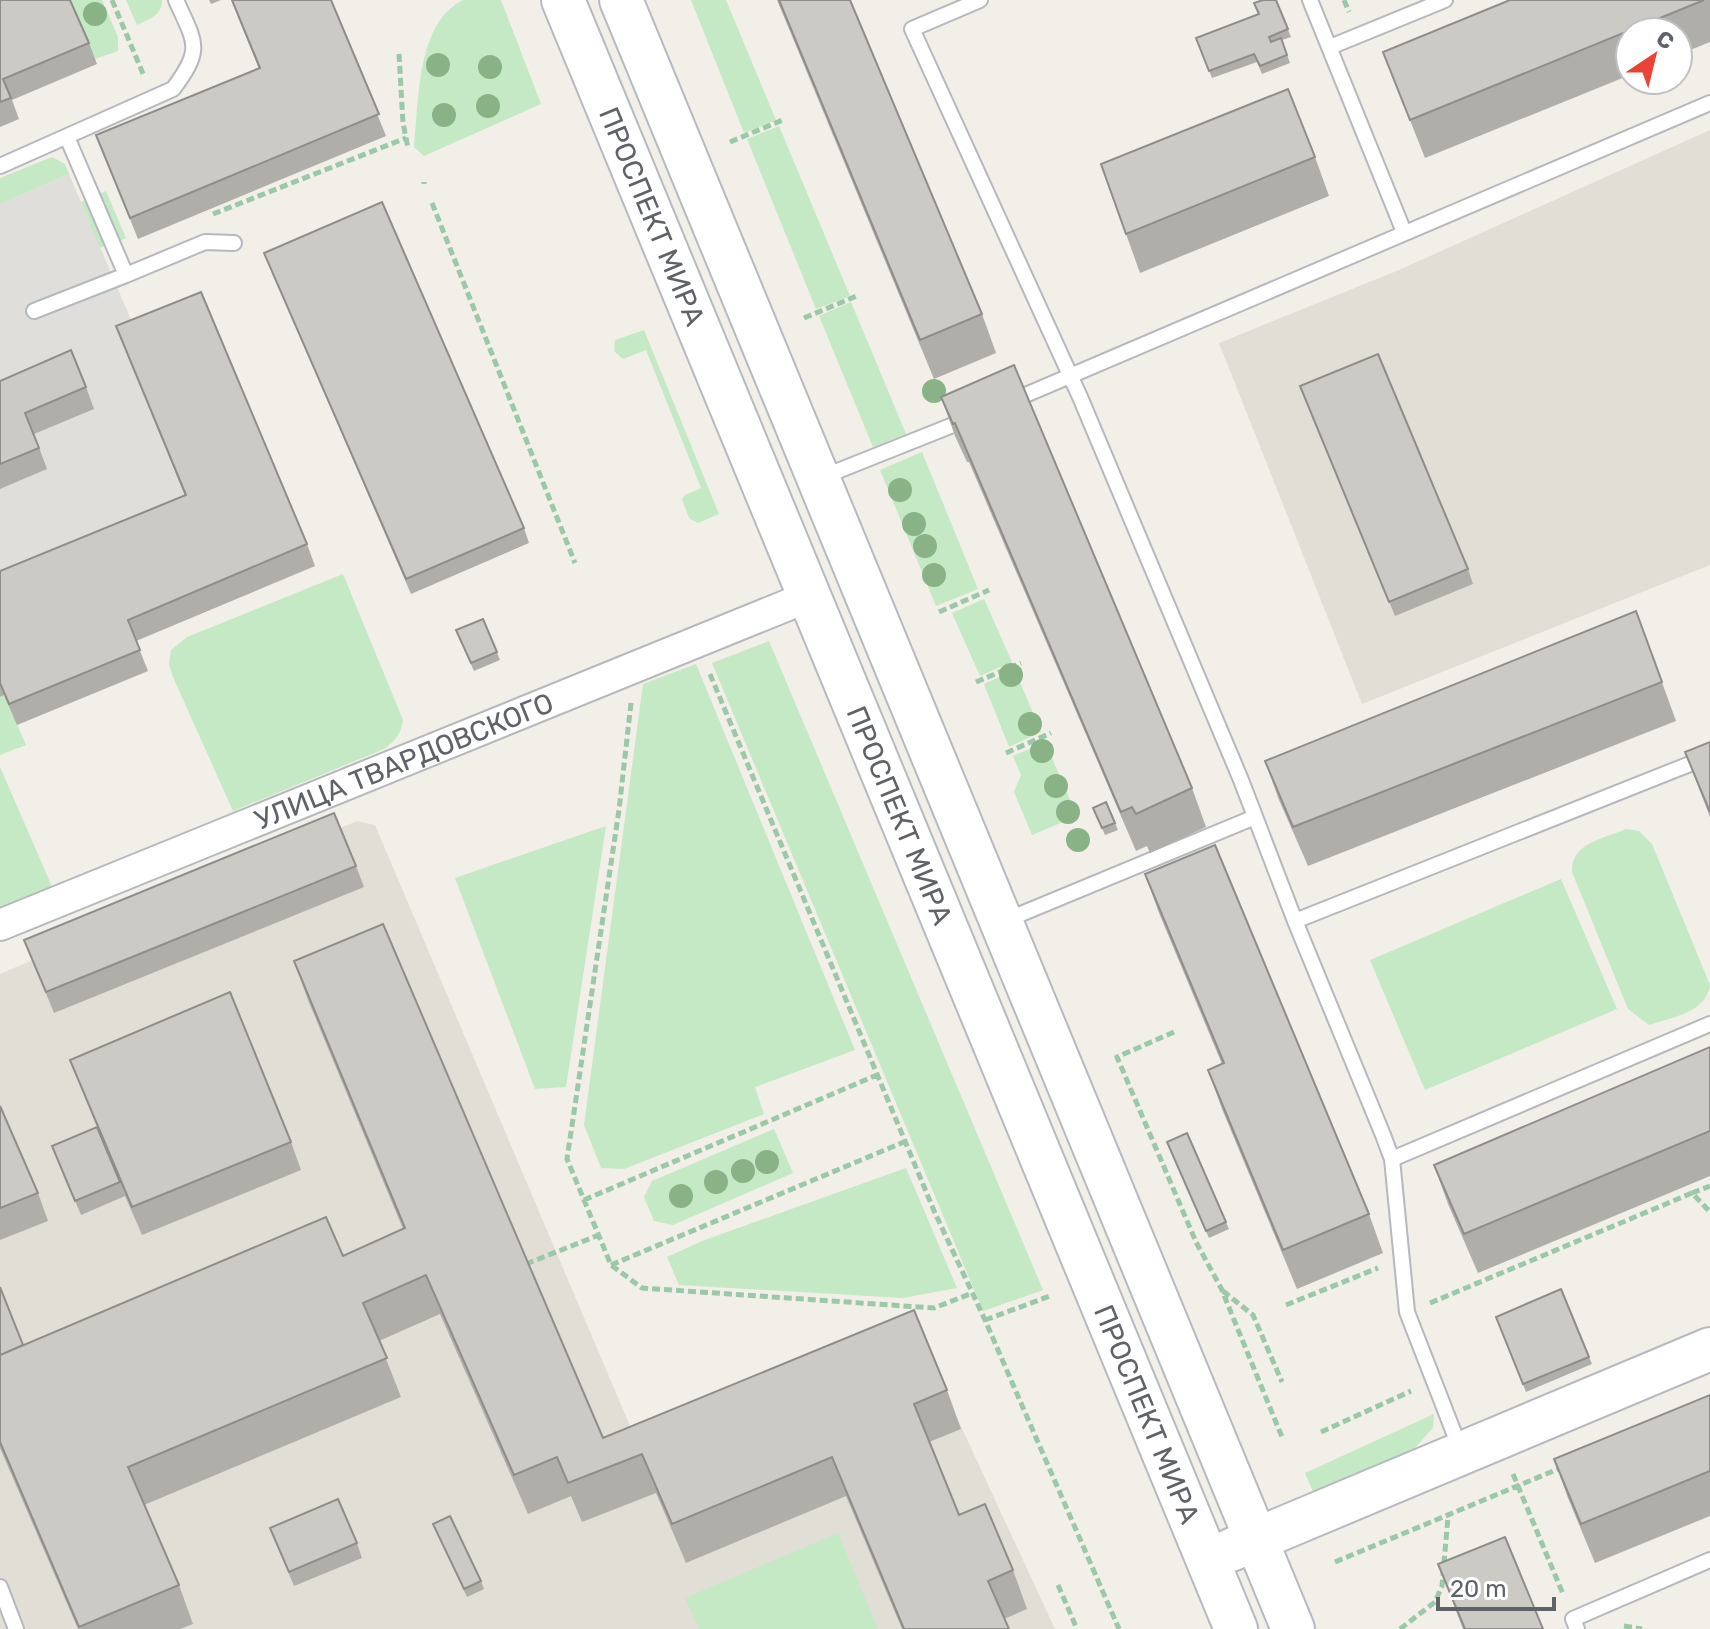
<svg xmlns="http://www.w3.org/2000/svg" width="1710" height="1629" font-family="Rubik,sans-serif">
	<rect width="100%" height="100%" fill="#f1efe8"/>
	<path fill="#e0deda" d="M 69,174 L 140,341 L 315,566 L 136,641 L 148,671 L 17,725 L 4,696 L 0,697 L 0,204 Z"/>
	<path fill="#e1ded6" d="M 1710,130 L 1710,565 L 1362,704 L 1219,343 L 1399,270 Z
		M 357,821 L 375,825 L 636,1440 L 913,1323 L 1055,1629 L 0,1629 L 0,974 Z"/>
	<path fill="#c5e8c5" d="M 69,0 L 102,0 L 118,37 L 118,51 L 95,59 Z
		M 126,0 L 162,0 C 162,15 150,19 137,25 Z
		M 463,0 L 501,0 L 541,104 L 424,156 L 414,147 C 419,103 416,23 463,0 Z
		M 691,0 L 726,0 L 776,120 L 744,133 Z
		M 779,126 L 850,296 L 816,309 L 747,139 Z
		M 52,157 L 65,164 L 69,174 L 0,204 L 0,178 Z
		M 106,191 L 126,238 L 100,248 L 81,202 Z
		M 851,302 L 906,434 L 873,447 L 819,316 Z
		M 644,330 L 719,514 L 698,523 L 689,518 L 682,499 L 685,495 L 701,488 L 646,350 L 623,359 L 614,351 L 615,340 Z
		M 922,452 L 978,589 L 936,606 L 880,470 Z
		M 343,574 L 403,720 C 401,734 396,740 384,749 L 233,811 L 173,677 L 169,664 L 171,650 L 187,637 Z
		M 984,599 L 1012,662 L 980,676 L 952,613 Z
		M 769,641 L 1043,1290 L 983,1311 L 712,663 Z
		M 696,664 L 855,1050 L 755,1087 L 764,1114 L 624,1169 L 601,1168 L 584,1125 L 643,684 Z
		M 1015,670 L 1041,732 L 1009,747 L 984,684 Z
		M 4,695 L 26,745 L 0,755 L 0,697 Z
		M 1045,742 L 1077,816 L 1032,835 L 1014,792 L 1021,775 L 1013,756 Z
		M 0,767 L 53,889 L 0,909 Z
		M 606,826 L 566,1087 L 535,1089 L 455,878 Z
		M 1626,829 L 1639,831 L 1652,844 L 1710,985 C 1706,1013 1672,1017 1649,1025 L 1628,1009 L 1572,872 C 1571,843 1603,839 1626,829 Z
		M 1561,879 L 1617,1009 L 1425,1090 L 1370,960 Z
		M 774,1129 L 793,1173 L 673,1225 L 654,1221 L 644,1197 L 652,1181 Z
		M 906,1168 L 957,1288 L 903,1298 L 679,1285 L 667,1257 L 702,1241 Z
		M 1434,1414 L 1433,1428 L 1412,1451 L 1314,1494 L 1305,1473 Z
		M 838,1533 L 878,1629 L 699,1629 L 685,1598 Z"/>
	<g fill="none" stroke-linecap="round" stroke-linejoin="round">
		<g stroke="#b5b8bc" stroke-width="18">
			<path id="lane" d="M 980,0 L 912,29 L 1080,397 L 1241,780 L 1295,921 L 1383,1135 L 1392,1159 L 1407,1312 L 1461,1451
				M 1310,0 L 1404,232
				M 1330,47 L 1445,0
				M 67,137 L 126,275 L 205,242 L 234,243
				M 0,166 L 173,89 C 204,48 195,43 176,0
				M 34,311 L 126,275
				M 1009,402 L 1710,103
				M 820,478 L 968,419
				M 1004,921 L 1255,817
				M 1295,921 L 1710,756
				M 1392,1159 L 1710,1024
				M 0,1587 L 16,1629
				M 1577,1629 L 1573,1619 L 1710,1560"/>
		</g>
		<g stroke="#b5b8bc" stroke-width="34">
			<g id="street">
				<path id="s1" d="M 0,925 L 810,596"/>
			</g>
		</g>
		<g stroke="#b6babf" stroke-width="46">
			<g id="secondary">
				<path id="s2" d="M 563,0 L 1236,1629"/>
				<path d="M 621,0 L 1293,1629"/>
				<path d="M 1231,1550 L 1710,1349"/>
			</g>
		</g>
		<path stroke="#9cc7a9" stroke-width="5" stroke-dasharray="8 4" stroke-linecap="butt" d="M 112,0 L 144,76
			M 1344,0 L 1349,12
			M 399,54 L 403,123 L 408,148
			M 730,142 L 785,119
			M 424,182 L 424,184
			M 432,203 L 575,563
			M 213,214 L 406,138
			M 804,318 L 859,295
			M 939,612 L 989,590
			M 710,674 L 935,1213 L 985,1320 L 1119,1629
			M 976,682 L 1021,663
			M 631,703 L 619,810 L 567,1159 L 611,1265 L 642,1288 L 934,1308 L 970,1294
			M 1006,753 L 1051,733
			M 1174,1032 L 1117,1057 L 1196,1242 L 1221,1288 L 1282,1437
			M 1692,1193 L 1710,1186
			M 584,1200 L 877,1075
			M 526,1264 L 599,1235
			M 611,1265 L 904,1142
			M 1223,1291 L 1253,1315 L 1282,1382
			M 1430,1303 L 1692,1193 L 1710,1212
			M 1286,1305 L 1378,1268
			M 985,1320 L 1050,1296
			M 1321,1432 L 1411,1391
			M 1513,1474 L 1563,1594
			M 1335,1562 L 1563,1467
			M 1058,1585 L 1077,1629
			M 1624,1626 L 1642,1629
			M 1400,1629 L 1435,1602 L 1442,1586 L 1448,1517"/>
		<use href="#lane" stroke="#fff" stroke-width="14"/>
		<use href="#street" stroke="#fff" stroke-width="30"/>
		<use href="#secondary" stroke="#fff" stroke-width="42"/>
	</g>
	<g fill="#89b387">
		<circle cx="95" cy="14" r="12"/>
		<circle cx="438" cy="65" r="12"/>
		<circle cx="490" cy="67" r="12"/>
		<circle cx="488" cy="106" r="12"/>
		<circle cx="444" cy="115" r="12"/>
		<circle cx="934" cy="391" r="12"/>
		<circle cx="900" cy="490" r="12"/>
		<circle cx="914" cy="524" r="12"/>
		<circle cx="925" cy="546" r="12"/>
		<circle cx="934" cy="575" r="12"/>
		<circle cx="1011" cy="675" r="12"/>
		<circle cx="1030" cy="724" r="12"/>
		<circle cx="1042" cy="751" r="12"/>
		<circle cx="1056" cy="786" r="12"/>
		<circle cx="1068" cy="812" r="12"/>
		<circle cx="1078" cy="840" r="12"/>
		<circle cx="767" cy="1162" r="12"/>
		<circle cx="743" cy="1171" r="12"/>
		<circle cx="716" cy="1182" r="12"/>
		<circle cx="681" cy="1196" r="12"/>
	</g>
	<path fill="#afaea9" d="M 0,0 L 89,43 L 97,64 L 12,100 L 19,119 L 0,127 Z
		M 209,0 L 221,0 L 211,4 Z
		M 231,0 L 331,0 L 386,136 L 138,239 L 96,135 L 259,69 Z
		M 777,0 L 850,0 L 982,314 L 996,353 L 934,379 Z
		M 1276,0 L 1291,37 L 1282,40 L 1290,63 L 1262,74 L 1257,62 L 1212,78 L 1196,38 L 1258,14 Z
		M 1510,0 L 1710,0 L 1710,42 L 1678,55 L 1678,32 L 1630,32 L 1630,75 L 1425,158 L 1383,52 Z
		M 1315,157 L 1329,196 L 1140,273 L 1126,234 Z
		M 264,253 L 524,528 L 529,543 L 411,594 Z
		M 116,326 L 307,544 L 315,566 L 136,641 L 148,671 L 17,725 L 4,695 L 0,697 L 0,571 L 185,496 Z
		M 0,381 L 86,387 L 94,409 L 34,434 L 47,469 L 0,489 Z
		M 1300,386 L 1468,569 L 1473,584 L 1395,616 Z
		M 941,397 L 1192,788 L 1206,827 L 1150,853 L 1147,846 L 1136,851 L 969,462 L 967,462 L 955,436 Z
		M 1636,611 L 1676,721 L 1308,866 L 1279,800 L 1265,761 Z
		M 483,619 L 500,660 L 474,671 L 459,638 Z
		M 1710,742 L 1710,817 L 1685,752 Z
		M 1106,802 L 1118,830 L 1105,835 L 1093,808 Z
		M 356,866 L 364,887 L 54,1013 L 24,940 Z
		M 1145,874 L 1369,1214 L 1383,1253 L 1297,1289 L 1222,1109 L 1208,1070 L 1222,1064 L 1159,913 Z
		M 294,961 L 603,1438 L 947,1390 L 961,1429 L 929,1442 L 959,1515 L 1013,1570 L 1027,1609 L 1004,1619 L 1009,1629 L 902,1629 L 846,1496 L 686,1563 L 656,1493 L 582,1522 L 571,1496 L 528,1514 L 440,1314 L 379,1341 L 401,1397 L 144,1505 L 179,1585 L 193,1624 L 180,1629 L 78,1629 L 0,1448 L 0,1287 L 23,1345 L 343,1256 L 403,1229 L 308,1000 Z
		M 1710,1047 L 1710,1176 L 1478,1273 L 1448,1204 L 1434,1165 Z
		M 70,1060 L 291,1142 L 301,1170 L 142,1235 L 122,1189 L 125,1196 L 81,1215 L 52,1146 L 97,1127 Z
		M 0,1106 L 38,1193 L 48,1221 L 0,1240 Z
		M 1170,1149 L 1226,1222 L 1229,1229 L 1209,1238 Z
		M 1496,1317 L 1589,1357 L 1592,1364 L 1526,1392 Z
		M 1710,1395 L 1710,1516 L 1595,1563 L 1568,1498 L 1554,1459 Z
		M 433,1524 L 481,1581 L 484,1589 L 467,1597 Z
		M 270,1528 L 357,1543 L 362,1558 L 294,1586 Z
		M 1438,1564 L 1543,1629 L 1463,1629 Z"/>
	<path fill="#cccac5" stroke="#8f8d8a" stroke-width="2" d="M 0,0 L 70,0 L 89,43 L 3,79 L 11,98 L 0,102 Z
		M 232,0 L 331,0 L 379,114 L 130,218 L 96,135 L 260,68 Z
		M 779,0 L 850,0 L 982,314 L 920,340 Z
		M 1263,0 L 1276,0 L 1288,29 L 1269,37 L 1271,42 L 1281,38 L 1287,55 L 1260,66 L 1254,54 L 1209,71 L 1196,38 L 1259,14 L 1254,3 Z
		M 1510,0 L 1704,0 L 1410,120 L 1383,52 Z
		M 1288,89 L 1315,157 L 1126,234 L 1101,164 Z
		M 382,202 L 524,528 L 406,579 L 264,253 Z
		M 201,292 L 307,544 L 128,620 L 140,650 L 9,704 L 0,683 L 0,571 L 186,495 L 116,326 Z
		M 71,350 L 86,387 L 25,413 L 39,448 L 0,464 L 0,381 Z
		M 1378,354 L 1468,569 L 1389,602 L 1300,386 Z
		M 1014,365 L 1192,788 L 1136,814 L 1132,807 L 1121,812 L 1119,808 L 955,423 L 953,424 L 941,397 Z
		M 1636,611 L 1662,682 L 1293,827 L 1265,761 Z
		M 483,619 L 497,652 L 471,663 L 456,630 Z
		M 1710,742 L 1710,812 L 1685,752 Z
		M 1106,802 L 1115,823 L 1102,828 L 1093,808 Z
		M 334,813 L 356,866 L 46,992 L 24,940 Z
		M 1215,845 L 1369,1214 L 1283,1250 L 1208,1070 L 1224,1063 L 1145,874 Z
		M 383,924 L 603,1438 L 914,1310 L 947,1390 L 914,1404 L 959,1515 L 985,1504 L 1013,1570 L 988,1581 L 1009,1629 L 904,1629 L 832,1457 L 672,1524 L 642,1454 L 568,1483 L 557,1457 L 514,1475 L 426,1275 L 363,1303 L 387,1358 L 128,1467 L 179,1585 L 79,1627 L 0,1442 L 0,1355 L 326,1217 L 343,1256 L 405,1228 L 294,961 Z
		M 230,992 L 291,1142 L 132,1207 L 70,1060 Z
		M 1710,1047 L 1710,1131 L 1464,1234 L 1434,1165 Z
		M 0,1106 L 38,1193 L 0,1208 Z
		M 97,1127 L 120,1182 L 75,1201 L 52,1146 Z
		M 1187,1133 L 1226,1222 L 1206,1231 L 1167,1142 Z
		M 0,1287 L 23,1345 L 0,1355 Z
		M 1561,1289 L 1589,1357 L 1523,1384 L 1496,1317 Z
		M 1710,1395 L 1710,1471 L 1581,1524 L 1554,1459 Z
		M 338,1499 L 357,1543 L 289,1572 L 270,1528 Z
		M 450,1516 L 481,1581 L 464,1589 L 433,1524 Z
		M 1505,1537 L 1543,1629 L 1465,1629 L 1438,1564 Z"/>
	<g text-anchor="middle" dominant-baseline="central" stroke-width="7" stroke-linejoin="round" paint-order="stroke">
		<g font-size="28" fill="#5f6368" stroke="#fff">
			<text stroke="none"><textPath href="#s2" startOffset="234">ПРОСПЕКТ МИРА</textPath></text>
			<text stroke="none"><textPath href="#s1" startOffset="436">УЛИЦА ТВАРДОВСКОГО</textPath></text>
			<text stroke="none"><textPath href="#s2" startOffset="882">ПРОСПЕКТ МИРА</textPath></text>
			<text stroke="none"><textPath href="#s2" startOffset="1530">ПРОСПЕКТ МИРА</textPath></text>
		</g>
	</g>
	<g transform="translate(1654 56) rotate(35)"><circle r="38" fill="#ffffff" stroke="#bfc1c3" stroke-width="2"/>
	<path d="M0-6L14 30L0 20L-14 30Z" fill="#ea4335"/>
	<text y="-12" font-size="22" font-weight="bold" text-anchor="middle" fill="#5f6368">С</text>
	</g>
	<path d="M1438 1597v12h116v-12" fill="none" stroke="#5f6368" stroke-width="4"/>
	<text x="1450" y="1597" font-size="24" fill="#5f6368" stroke="#ffffff" stroke-width="6" paint-order="stroke">20 m</text>
</svg>
